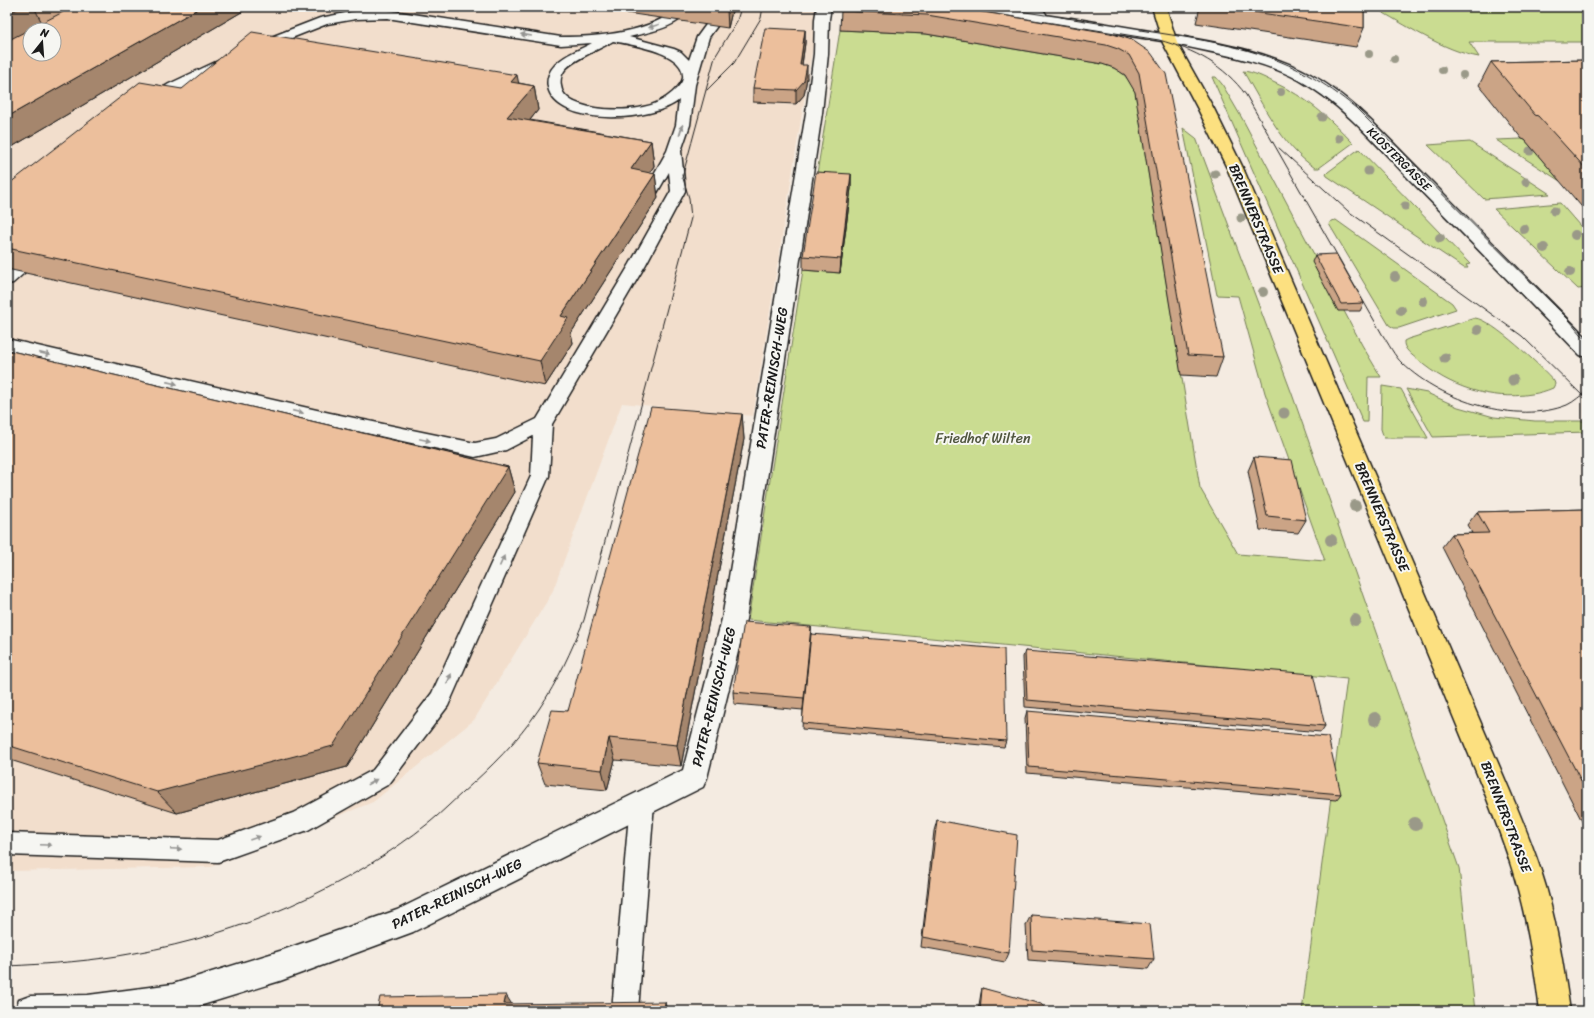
<svg xmlns="http://www.w3.org/2000/svg" width="1594" height="1018" font-family="Sriracha,sans-serif">
	<rect width="100%" height="100%" fill="#f4ebe1"/>
	<filter id="ink" filterUnits="userSpaceOnUse"><feTurbulence type="fractalNoise" baseFrequency=".025" numOctaves="2"/><feDisplacementMap in="SourceGraphic" scale="8" xChannelSelector="R" yChannelSelector="G"/><feConvolveMatrix kernelMatrix="1 2 1 2 8 2 1 2 1" color-interpolation-filters="sRGB"/></filter>
	<g filter="url(#ink)">
		<path fill="#f2decc" d="M 250,7 L 819,8 L 753,416 L 622,403 L 552,593 L 474,720 L 373,802 L 211,867 L 7,871 L 7,147 L 10,148 Z"/>
		<path fill="#cadc91" stroke="#737c56" d="M 1373,7 L 1587,7 L 1587,42 L 1469,42 L 1479,57 C 1444,51 1404,24 1373,7 Z
			M 840,30 L 926,34 L 1102,64 C 1121,70 1126,74 1135,92 L 1200,488 L 1238,554 L 1325,561 L 1265,393 L 1238,296 L 1217,295 L 1183,128 L 1196,138 L 1292,394 L 1459,868 L 1475,1011 L 1302,1011 L 1347,679 L 748,620 L 803,270 L 840,273 L 851,188 L 815,186 Z
			M 1243,71 C 1253,72 1264,77 1273,82 C 1308,98 1327,116 1353,143 L 1319,168 L 1315,168 C 1281,145 1264,106 1243,71 Z
			M 1212,77 L 1216,77 L 1222,84 L 1243,120 L 1362,345 L 1381,377 L 1368,377 L 1367,422 L 1363,422 Z
			M 1522,139 L 1525,140 L 1560,181 L 1496,140 Z
			M 1470,142 L 1550,194 L 1484,199 L 1428,145 Z
			M 1359,149 L 1470,264 L 1466,265 L 1468,268 L 1464,268 L 1327,176 L 1326,174 L 1328,172 Z
			M 1560,203 L 1587,234 L 1587,288 L 1578,289 L 1494,209 Z
			M 1336,220 L 1452,303 L 1456,309 L 1399,328 L 1394,328 L 1389,325 L 1329,224 L 1331,221 Z
			M 1475,318 C 1491,319 1543,368 1554,381 L 1555,384 L 1553,388 C 1546,391 1539,393 1532,394 C 1491,401 1449,387 1418,360 C 1412,355 1403,349 1404,341 L 1408,339 Z
			M 1382,386 L 1401,389 L 1428,438 L 1384,438 L 1381,429 Z
			M 1406,389 L 1427,393 L 1458,407 L 1494,417 L 1535,421 L 1587,421 L 1587,432 L 1433,437 Z"/>
		<g fill="none" stroke-linecap="round" stroke-linejoin="round">
			<g stroke="#1c1c1c" stroke-width="3">
				<path id="lane" d="M 680,7 L 693,7 C 679,27 651,32 629,37 L 674,49 L 681,52 L 689,60 L 697,37 L 719,7 L 731,7 L 709,37 L 695,85 L 690,125 L 681,151 L 685,191 L 646,264 L 552,424 L 549,476 L 448,706 L 389,784 L 308,830 L 218,862 L 7,855 L 7,833 L 218,840 L 293,813 L 373,770 L 432,693 L 531,476 L 533,436 L 506,450 L 475,457 L 330,425 L 7,351 L 7,339 L 330,413 L 475,443 L 496,439 L 537,419 L 630,264 L 671,191 L 669,172 L 657,193 L 652,194 L 647,193 L 645,190 L 667,151 L 676,125 L 679,100 C 654,122 556,128 548,87 C 546,79 550,70 555,65 C 565,54 580,50 592,43 L 561,45 L 387,18 L 356,19 L 327,24 L 261,50 L 253,50 L 251,47 L 253,44 L 320,18 L 356,11 L 387,10 L 561,37 C 601,37 648,33 680,7 ZM 613,41 C 632,45 686,52 683,78 C 682,84 677,88 673,92 C 664,100 654,105 643,107 C 624,112 564,112 561,86 C 560,81 561,75 564,71 C 571,60 601,49 613,41 Z
					M 963,7 L 992,7 L 1071,19 L 1075,20 L 1077,23 L 1075,26 L 1071,27 L 969,11 L 965,10 Z
					M 222,59 L 227,60 L 228,63 L 227,66 L 179,90 L 157,103 L 147,103 L 145,100 L 147,97 L 169,84 Z
					M 37,249 L 42,251 L 45,254 L 42,257 L 13,283 L 7,284 L 7,271 L 32,251 Z
					M 642,792 L 650,795 L 654,803 L 638,1011 L 612,1011 L 630,803 L 634,795 Z"/>
			</g>
			<g stroke="#1c1c1c" stroke-width="3">
				<path id="street" d="M 817,7 L 831,7 L 829,19 L 828,54 L 822,113 L 746,619 L 707,778 L 703,787 L 413,932 L 280,981 L 183,1011 L 15,1011 L 19,1000 L 30,996 L 88,995 L 173,984 L 280,951 L 397,910 L 683,770 L 722,619 L 806,113 L 814,54 L 815,19 Z
					M 1168,34 C 1216,43 1266,50 1310,74 C 1355,99 1387,138 1423,173 C 1478,228 1533,283 1587,338 L 1587,357 L 1580,355 C 1524,296 1466,237 1409,179 C 1375,143 1343,105 1299,80 C 1256,57 1209,53 1163,41 L 1161,38 L 1163,35 Z"/>
			</g>
			<g stroke="#1c1c1c" stroke-width="3">
				<path id="secondary" d="M 999,7 L 1026,7 L 1044,11 L 1046,14 L 1044,17 L 1039,18 L 1066,20 L 1071,18 L 1168,34 L 1173,35 L 1175,38 L 1173,41 L 1168,42 L 1086,29 L 1017,25 L 1012,24 L 1010,21 L 1012,18 L 1017,17 L 1038,18 L 1001,10 Z"/>
			</g>
			<g stroke="#1c1c1c" stroke-width="3">
				<path id="primary" d="M 1152,7 L 1166,7 L 1177,43 L 1214,109 L 1243,168 L 1510,791 C 1521,817 1532,844 1541,871 C 1556,916 1563,964 1570,1011 L 1540,1011 C 1534,964 1527,917 1513,872 C 1505,845 1494,818 1484,791 L 1227,168 L 1198,109 L 1163,43 Z"/>
			</g>
			<use href="#lane" fill="#f6f6f2" fill-rule="evenodd"/>
			<use href="#street" fill="#f6f6f2" fill-rule="evenodd"/>
			<use href="#secondary" fill="#f6f6f2" fill-rule="evenodd"/>
			<use href="#primary" fill="#fce080" fill-rule="evenodd"/>
			<path stroke="#1c1c1c" stroke-width="1" d="M 952,7 L 1159,40 C 1195,50 1224,65 1246,95 L 1382,334 C 1389,344 1394,356 1403,364 C 1442,401 1516,425 1567,405 C 1574,402 1581,395 1587,391
				M 993,7 L 1045,15
				M 1061,17 L 1104,24
				M 1140,30 C 1196,39 1258,46 1308,75 C 1325,84 1341,96 1356,108 L 1570,321 L 1587,341
				M 707,90 L 734,63 L 761,18 L 763,7
				M 1279,148 L 1348,211 L 1522,336 L 1587,400
				M 682,178 L 715,57 L 737,21 L 741,7
				M 7,966 C 50,964 93,961 135,953 C 239,935 348,888 430,822 C 441,813 451,803 462,793 C 490,768 518,741 539,709 C 558,681 571,651 584,620 L 691,218 L 689,198 L 682,175"/>
		</g>
		<g fill="#9a9988">
			<circle cx="1369" cy="54" r="4"/>
			<circle cx="1394" cy="59" r="4"/>
			<circle cx="1442" cy="70" r="4"/>
			<circle cx="1463" cy="75" r="4"/>
			<circle cx="1281" cy="92" r="4"/>
			<circle cx="1322" cy="117" r="4.5"/>
			<circle cx="1339" cy="138" r="4.5"/>
			<circle cx="1530" cy="151" r="4.5"/>
			<circle cx="1368" cy="171" r="4.5"/>
			<circle cx="1215" cy="174" r="4.5"/>
			<circle cx="1526" cy="182" r="4.5"/>
			<circle cx="1405" cy="206" r="4.5"/>
			<circle cx="1554" cy="211" r="4.5"/>
			<circle cx="1241" cy="218" r="4.5"/>
			<circle cx="1524" cy="229" r="5"/>
			<circle cx="1575" cy="235" r="5"/>
			<circle cx="1440" cy="238" r="5"/>
			<circle cx="1544" cy="248" r="5"/>
			<circle cx="1570" cy="272" r="5"/>
			<circle cx="1395" cy="277" r="5"/>
			<circle cx="1263" cy="292" r="5"/>
			<circle cx="1423" cy="301" r="5"/>
			<circle cx="1401" cy="310" r="5"/>
			<circle cx="1478" cy="330" r="5"/>
			<circle cx="1445" cy="358" r="5.5"/>
			<circle cx="1513" cy="380" r="5.5"/>
			<circle cx="1284" cy="413" r="5.5"/>
			<circle cx="1355" cy="506" r="6"/>
			<circle cx="1331" cy="540" r="6"/>
			<circle cx="1355" cy="620" r="6"/>
			<circle cx="1375" cy="719" r="7"/>
			<circle cx="1415" cy="824" r="7"/>
		</g>
		<path fill="#cba486" stroke="#1c1c1c" d="M 7,7 L 250,7 L 10,148 L 7,147 Z
			M 586,7 L 733,7 L 728,28 Z
			M 953,7 L 1132,40 L 1223,357 L 1216,377 L 1181,375 L 1135,92 L 1125,75 L 1114,68 L 1102,64 L 926,34 L 840,30 L 841,11 Z
			M 1200,7 L 1364,7 L 1364,28 L 1356,47 L 1196,23 Z
			M 805,30 L 805,43 L 802,65 L 807,78 L 804,95 L 796,104 L 753,102 L 753,88 Z
			M 1587,60 L 1587,213 L 1525,140 L 1522,139 L 1479,85 L 1491,62 Z
			M 519,83 L 534,86 L 538,110 L 530,120 L 651,141 L 654,166 L 649,173 L 655,174 L 658,198 L 571,333 L 573,343 L 545,386 L 7,269 L 7,182 L 10,183 L 182,89 Z
			M 851,174 L 851,188 L 840,273 L 803,270 L 803,256 Z
			M 1315,255 L 1364,303 L 1360,311 L 1338,311 L 1312,262 Z
			M 7,350 L 508,467 L 515,492 L 347,767 L 177,813 L 7,759 Z
			M 742,414 L 744,439 L 681,766 L 615,760 L 607,790 L 545,784 L 537,763 Z
			M 1254,457 L 1306,520 L 1298,533 L 1260,530 L 1248,471 Z
			M 1587,509 L 1587,831 L 1442,547 L 1452,534 L 1472,533 L 1467,525 L 1477,512 Z
			M 811,627 L 811,634 L 1006,741 L 1004,747 L 802,729 L 803,710 L 734,704 L 733,692 Z
			M 1025,651 L 1325,726 L 1321,732 L 1025,707 L 1023,657 Z
			M 1027,711 L 1341,794 L 1336,800 L 1027,773 L 1025,718 Z
			M 937,820 L 1009,953 L 1005,962 L 921,947 L 934,831 Z
			M 1031,915 L 1154,959 L 1148,969 L 1028,960 L 1026,925 Z
			M 982,988 L 1049,1011 L 978,1011 L 981,993 Z"/>
		<path fill="#a5866d" stroke="#1c1c1c" d="M 21,7 L 34,7 L 43,25 L 7,44 L 7,14 Z
			M 201,7 L 250,7 L 10,148 L 7,143 L 7,117 Z
			M 728,7 L 733,7 L 728,28 L 727,10 Z
			M 805,30 L 805,43 L 800,78 L 800,65 Z
			M 807,65 L 807,78 L 804,95 L 796,104 L 796,90 Z
			M 517,75 L 522,99 L 511,82 Z
			M 534,86 L 538,110 L 513,141 L 507,117 Z
			M 651,141 L 654,166 L 635,194 L 631,169 Z
			M 655,174 L 658,198 L 571,333 L 573,343 L 545,386 L 540,361 L 561,316 Z
			M 851,174 L 851,188 L 840,273 L 841,259 Z
			M 742,414 L 744,439 L 681,766 L 677,745 Z
			M 508,467 L 515,492 L 347,767 L 177,813 L 157,792 Z
			M 811,627 L 811,640 L 803,710 L 804,698 Z
			M 609,738 L 615,760 L 607,790 L 602,770 Z
			M 506,995 L 516,1011 L 504,1004 Z
			M 665,1002 L 667,1011 L 664,1011 Z"/>
		<path fill="#ecbf9c" stroke="#1c1c1c" fill-rule="evenodd" d="M 7,7 L 21,7 L 7,14 Z
			M 48,7 L 201,7 L 7,117 L 7,41 L 63,12 ZM 30,30 L 54,30 L 54,54 L 30,54 Z
			M 710,7 L 728,7 L 727,10 Z
			M 841,7 L 953,7 L 1110,33 L 1132,40 L 1151,53 L 1166,74 L 1223,357 L 1188,355 L 1139,73 L 1129,55 L 1118,49 L 1106,45 L 927,15 L 841,11 Z
			M 1219,7 L 1364,7 L 1364,28 Z
			M 765,28 L 805,30 L 800,65 L 807,65 L 804,81 L 796,90 L 753,88 Z
			M 252,32 L 517,75 L 511,82 L 534,86 L 507,117 L 651,141 L 631,169 L 655,174 L 561,316 L 568,318 L 540,361 L 7,248 L 7,182 L 10,183 L 140,82 L 182,89 Z
			M 1587,60 L 1587,170 L 1538,116 L 1535,115 L 1491,62 Z
			M 816,172 L 851,174 L 841,259 L 803,256 Z
			M 1336,254 L 1364,303 L 1341,304 L 1315,255 Z
			M 7,350 L 508,467 L 333,746 L 157,792 L 7,745 Z
			M 651,407 L 742,414 L 677,745 L 609,738 L 602,770 L 537,763 L 552,710 L 568,711 Z
			M 1254,457 L 1292,460 L 1306,520 L 1267,516 Z
			M 1587,509 L 1587,792 L 1452,534 L 1489,533 L 1477,512 Z
			M 744,622 L 811,627 L 804,698 L 733,692 Z
			M 811,634 L 1004,649 L 1006,741 L 802,723 Z
			M 1025,651 L 1313,674 L 1325,726 L 1027,700 Z
			M 1027,711 L 1328,737 L 1341,794 L 1029,767 Z
			M 937,820 L 1017,835 L 1009,953 L 923,937 Z
			M 1031,915 L 1150,924 L 1154,959 L 1032,950 Z
			M 982,988 L 1041,1004 L 1049,1011 L 980,1011 Z
			M 506,995 L 504,1004 L 665,1002 L 664,1011 L 377,1011 L 380,997 Z"/>
		<defs><path id="oneway-solid" d="M-6-.8H1V-3.2L6.5 0L1 3.2V.8H-6Z"/></defs>
		<g fill="#949492">
			<use href="#oneway-solid" transform="translate(654 26) rotate(163)"/>
			<use href="#oneway-solid" transform="translate(526 35) rotate(-171)"/>
			<use href="#oneway-solid" transform="translate(681 130) rotate(-73)"/>
			<use href="#oneway-solid" transform="translate(45 354) rotate(13)"/>
			<use href="#oneway-solid" transform="translate(172 383) rotate(13)"/>
			<use href="#oneway-solid" transform="translate(298 412) rotate(13)"/>
			<use href="#oneway-solid" transform="translate(425 440) rotate(12)"/>
			<use href="#oneway-solid" transform="translate(502 561) rotate(-66)"/>
			<use href="#oneway-solid" transform="translate(449 679) rotate(-66)"/>
			<use href="#oneway-solid" transform="translate(372 782) rotate(-29)"/>
			<use href="#oneway-solid" transform="translate(255 838) rotate(-19)"/>
			<use href="#oneway-solid" transform="translate(46 845) rotate(2)"/>
			<use href="#oneway-solid" transform="translate(176 849) rotate(2)"/>
		</g>
	</g>
	<g text-anchor="middle" dominant-baseline="central" stroke-width="4" stroke-linejoin="round" paint-order="stroke">
		<g font-size="12" fill="#1c1c1c" stroke="#f6f6f2">
			<text transform="translate(1399 159) rotate(45)">KLOSTERGASSE</text>
		</g>
		<g font-size="14" fill="#1c1c1c" stroke="#f6f6f2">
			<text transform="translate(1256 219) rotate(67)">BRENNERSTRASSE</text>
			<text transform="translate(772 378) rotate(-81)">PATER-REINISCH-WEG</text>
			<text transform="translate(1382 517) rotate(67)">BRENNERSTRASSE</text>
			<text transform="translate(714 697) rotate(-76)">PATER-REINISCH-WEG</text>
			<text transform="translate(1506 817) rotate(69)">BRENNERSTRASSE</text>
			<text transform="translate(457 894) rotate(-26)">PATER-REINISCH-WEG</text>
		</g>
		<g font-size="14" fill="#50563f" stroke="#f6f6f2">
			<text x="983" y="438">Friedhof Wilten</text>
		</g>
	</g>
	<rect width="1594" height="1018" fill="none" stroke="#f6f6f2" stroke-width="24"/>
	<rect x="12" y="12" width="1570" height="994" fill="none" stroke="#1c1c1c" stroke-width="1.5" filter="url(#ink)"/>
	<g transform="translate(42 42) rotate(17)"><circle r="19" fill="#f6f6f2" stroke="#9f9f9c"/>
	<path d="M0-3L7 15L0 10L-7 15Z" fill="#1c1c1c"/>
	<text y="-6" font-size="11" font-weight="bold" text-anchor="middle" fill="#1c1c1c">N</text>
	</g>
</svg>
